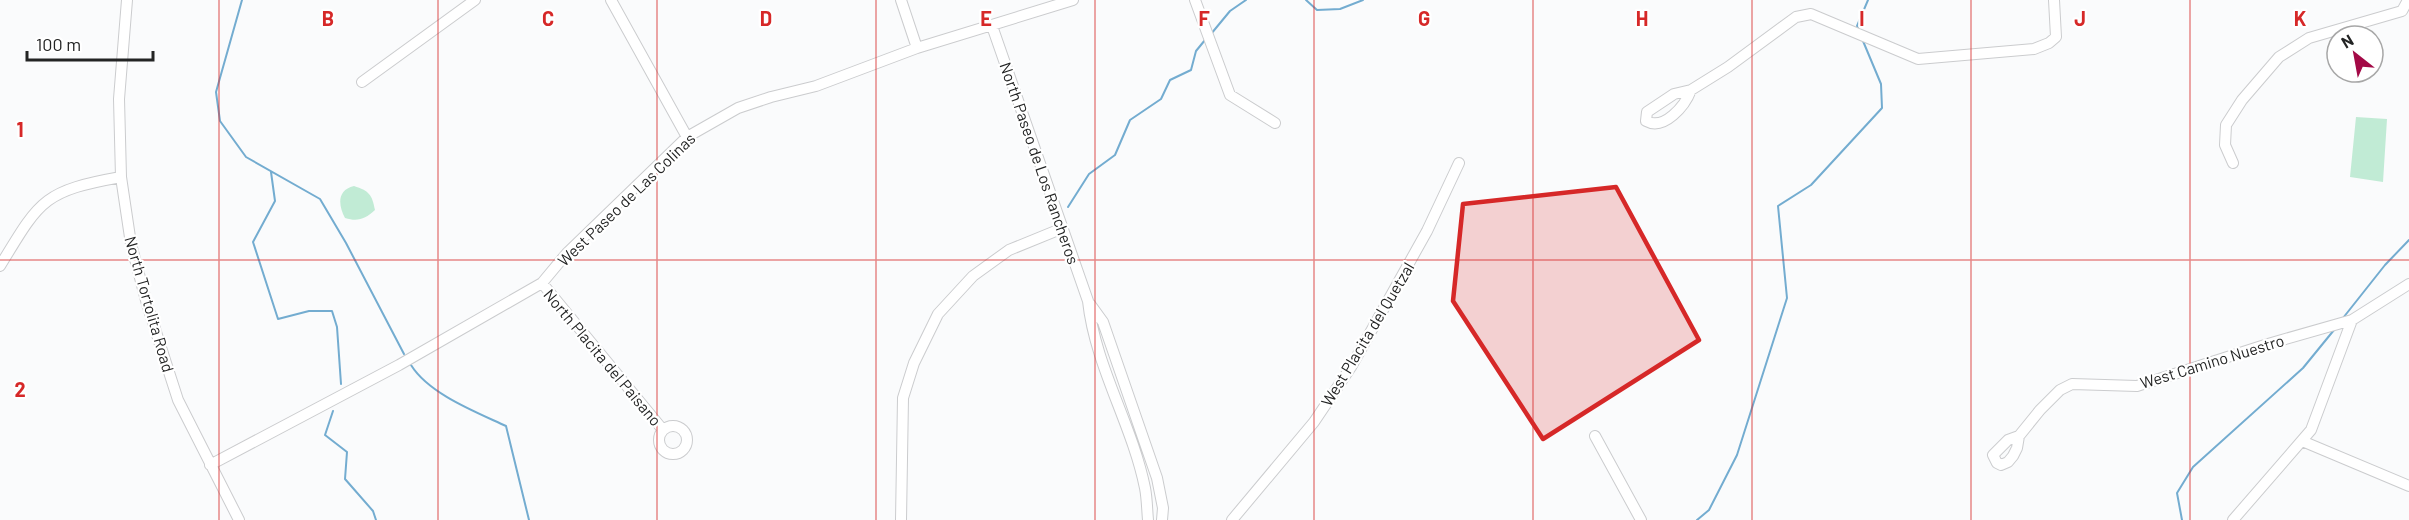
<svg xmlns="http://www.w3.org/2000/svg" width="2409" height="520" font-family="Barlow,sans-serif">
	<rect width="100%" height="100%" fill="#fafbfc"/>
	<path fill="#c1ebd5" d="M 2356,117 L 2387,119 L 2383,182 L 2350,177 Z
		M 354,186 C 369,191 372,194 375,210 C 365,219 358,222 345,218 C 338,205 337,190 354,186 Z"/>
	<g fill="none" stroke-linecap="round" stroke-linejoin="round">
		<path stroke="#73acd0" stroke-width="2" d="M 242,0 L 216,92 L 220,121 L 246,157 L 320,199 L 346,243 L 404,354
			M 1306,0 L 1317,10 L 1340,9 L 1363,0
			M 1859,30 L 1857,26 L 1868,0
			M 1211,34 L 1230,11 L 1246,0
			M 271,172 L 275,201 L 253,242 L 278,319 L 309,311 L 332,311 L 337,327 L 341,384
			M 1068,207 L 1089,174 L 1115,155 L 1130,120 L 1161,99 L 1170,80 L 1191,70 L 1196,51 L 1205,40
			M 2343,318 L 2385,265 L 2409,240
			M 411,365 C 429,394 476,412 506,426 L 529,520
			M 333,411 L 325,435 L 347,452 L 345,479 L 373,511 L 376,520
			M 1697,520 L 1709,510 L 1737,455 L 1787,298 L 1778,206 L 1811,185 L 1882,108 L 1881,84 L 1863,41
			M 2182,520 L 2177,493 L 2193,467 L 2303,368 L 2334,330"/>
		<g stroke="#cbccce" stroke-width="12">
			<path id="minor" d="M 127,0 L 119,99 L 121,177 L 131,244 L 147,304 L 178,400 L 239,520
				M 611,0 L 687,137
				M 901,0 L 917,48
				M 1195,0 L 1230,95 L 1275,123
				M 992,26 L 1088,301 C 1095,366 1132,424 1145,488 C 1147,498 1147,509 1148,520
				M 362,82 L 475,0
				M 1691,90 C 1685,106 1664,131 1646,121 L 1647,112 L 1674,94 L 1691,90 L 1728,67 L 1796,17 L 1811,14 L 1918,59 L 2034,49 L 2049,43 L 2056,37 L 2054,0
				M 2233,163 L 2225,145 L 2226,125 L 2242,100 L 2279,57 L 2309,38 L 2402,11 L 2408,0
				M 0,266 C 40,200 43,191 121,177
				M 542,283 L 663,430
				M 1090,304 L 1103,322 L 1157,478 L 1163,508 L 1162,520
				M659 440a14 14 0 1 1 28 0a14 14 0 1 1-28 0Z
				M 1595,436 L 1641,520
				M 2019,436 L 2008,440 L 1993,455 L 1997,463 L 2001,465 L 2008,462 L 2013,456 L 2017,448 L 2019,436 L 2040,410 L 2060,390 L 2072,384 L 2137,386 L 2268,344 L 2352,320 L 2409,284
				M 2302,441 L 2409,486
				M 210,465 L 399,365 L 542,283 L 567,253 L 687,137 L 738,108 L 771,97 L 816,86 L 917,48 L 1073,0
				M 901,520 L 903,398 L 914,363 L 938,314 L 973,276 L 1009,250 L 1063,228
				M 1232,520 L 1314,422 L 1351,367 L 1427,231 L 1459,163
				M 2233,520 L 2311,430 L 2352,320"/>
		</g>
		<use href="#minor" stroke="#fff" stroke-width="10"/>
	</g>
	<path fill="#d62828" fill-opacity="0.2" stroke="#d62828" stroke-width="4.5" stroke-linejoin="round" d="M 1616,187 L 1699,340 L 1543,439 L 1453,301 L 1463,204 Z"/>
	<path fill="none" stroke="#d62828" stroke-width="1.5" stroke-opacity="0.55" d="M 219,0 L 219,520M 438,0 L 438,520M 657,0 L 657,520M 876,0 L 876,520M 1095,0 L 1095,520M 1314,0 L 1314,520M 1533,0 L 1533,520M 1752,0 L 1752,520M 1971,0 L 1971,520M 2190,0 L 2190,520M 0,260 L 2409,260"/>
	<g text-anchor="middle" dominant-baseline="central" stroke-width="4.5" stroke-linejoin="round" paint-order="stroke">
		<g font-size="16" fill="#232424" stroke="#fff">
			<text transform="translate(1040 163) rotate(71)">North Paseo de Los Rancheros</text>
			<text transform="translate(626 199) rotate(-44)">West Paseo de Las Colinas</text>
			<text transform="translate(150 304) rotate(74)">North Tortolita Road</text>
			<text transform="translate(1367 334) rotate(-59)">West Placita del Quetzal</text>
			<text transform="translate(603 357) rotate(50)">North Placita del Paisano</text>
			<text transform="translate(2212 361) rotate(-17)">West Camino Nuestro</text>
		</g>
	</g>
	<g font-size="20" text-anchor="middle" font-weight="bold" fill="#d62828" stroke="#fff" stroke-width="4.5" stroke-linejoin="round" paint-order="stroke">
		<text x="328" y="26">B</text>
		<text x="548" y="26">C</text>
		<text x="766" y="26">D</text>
		<text x="986" y="26">E</text>
		<text x="1204" y="26">F</text>
		<text x="1424" y="26">G</text>
		<text x="1642" y="26">H</text>
		<text x="1862" y="26">I</text>
		<text x="2080" y="26">J</text>
		<text x="2300" y="26">K</text>
		<text x="20" y="137">1</text>
		<text x="20" y="397">2</text>
	</g>
	<g transform="translate(2355 54) rotate(329)"><circle r="28" fill="#ffffff" stroke="#a7a7a7" stroke-width="1.5"/>
	<path d="M0-4.5L10 22L0 15L-10 22Z" fill="#a30946"/>
	<text y="-9" font-size="16" font-weight="bold" text-anchor="middle" fill="#232424">N</text>
	</g>
	<path d="M27 51v9h126v-9" fill="none" stroke="#232424" stroke-width="3"/>
	<text x="36" y="51" font-size="18" fill="#232424" stroke="#ffffff" stroke-width="4.5" paint-order="stroke">100 m</text>
</svg>
